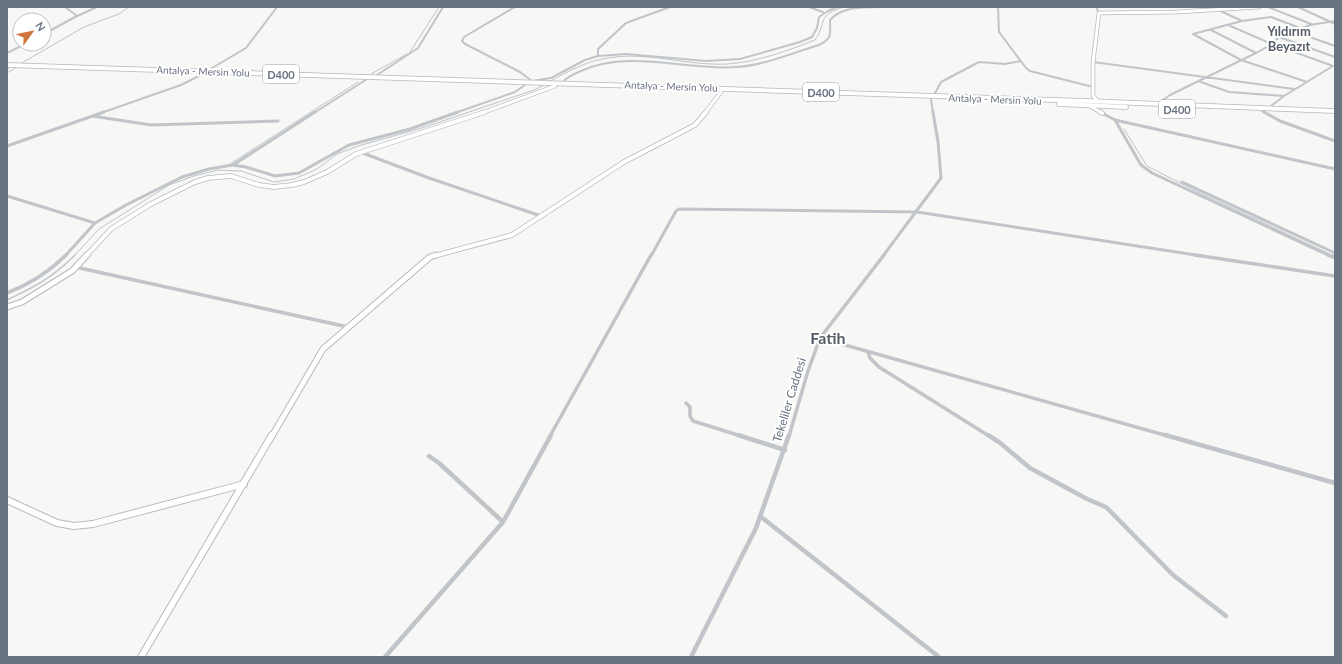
<svg xmlns="http://www.w3.org/2000/svg" width="1342" height="664" font-family="Lato,sans-serif">
	<rect width="100%" height="100%" fill="#f7f7f5"/>
	<g fill="none" stroke-linecap="round" stroke-linejoin="round">
		<path stroke="#bdc4ca" stroke-width="1" d="M 410,52 L 439,7
			M 20,64 L 84,27 L 119,14 L 129,7
			M 7,73 L 17,67
			M 371,74 L 407,54
			M 549,82 C 568,71 587,61 608,58 C 647,51 687,66 727,64 C 757,62 787,51 815,40 C 828,21 816,15 844,7
			M 1124,129 L 1147,166 L 1196,191 L 1334,256
			M 230,164 L 358,82
			M 74,256 L 99,229 L 169,185 L 194,176 L 218,170 L 241,171 L 274,182 L 294,179 L 317,169 L 337,154 L 358,146 L 422,128 L 534,90 L 544,85"/>
		<path stroke="#bdc4ca" stroke-width="1.5" d="M 1332,255 L 1335,256
			M 7,300 C 36,286 52,278 75,255"/>
		<g stroke="#b6b9be" stroke-width="4.5">
			<path id="secondary-far3" d="M 1098,101 L 1093,96 L 1093,62 L 1099,13 L 1177,12 L 1259,7
				M 1090,106 L 1102,113
				M 482,113 L 555,86
				M 705,113 L 721,92"/>
		</g>
		<g stroke="#b6b9be" stroke-width="5.5">
			<path id="secondary-far2" d="M 1100,112 L 1102,113
				M 86,256 L 111,229 L 151,204 L 195,182 L 208,178 L 231,176 L 259,185 L 274,187 L 292,185 L 304,182 L 327,172 L 356,154 L 485,112
				M 434,256 L 512,235 L 624,162 L 695,125 L 706,112"/>
		</g>
		<g stroke="#b6b9be" stroke-width="7">
			<path id="secondary-far1" d="M 7,307 L 22,302 L 72,271 L 87,255
				M 272,436 L 323,349 L 430,257 L 436,255"/>
		</g>
		<g stroke="#b6b9be" stroke-width="8">
			<path id="secondary" d="M 7,500 L 57,523 L 74,526 L 93,524 L 244,484
				M 141,657 L 272,435"/>
		</g>
		<g stroke="#b6b8bc" stroke-width="5.5">
			<path id="highway" d="M 7,65 L 1087,101 L 1335,111
				M 1059,104 L 1126,107"/>
		</g>
		<path stroke="#c1c4c8" stroke-width="2" d="M 134,7 L 143,7
			M 515,7 L 464,37 L 462,41 L 465,44 L 520,72 L 532,81 L 551,78 L 585,60 L 598,56 L 626,54 L 706,61 L 740,59 L 800,42 L 812,37 L 817,28 L 819,17 L 828,11 L 837,7
			M 809,7 L 823,12
			M 928,7 L 966,7
			M 998,7 L 999,32 L 1026,68 L 1030,71 L 1093,87
			M 1096,7 L 1099,13
			M 1212,7 L 1242,21
			M 1268,7 L 1311,24
			M 1298,7 L 1335,24
			M 75,17 L 97,7
			M 1228,25 L 1272,44 L 1333,66
			M 1300,28 L 1271,17 L 1242,21 L 1193,34 L 1241,60 L 1307,82
			M 1211,30 L 1256,53
			M 1293,31 L 1335,46
			M 44,34 L 75,17 L 76,15 L 65,7
			M 1279,37 L 1335,57
			M 7,53 L 25,44
			M 598,56 L 598,49 L 626,23 L 670,7
			M 1093,62 L 1294,89
			M 7,69 L 9,67
			M 207,71 L 246,48 L 277,7
			M 374,77 L 418,48 L 443,7
			M 1198,81 L 1229,92 L 1284,96
			M 563,82 C 568,76 574,74 581,71 C 631,49 685,71 737,67 C 765,65 792,53 819,45 C 833,38 830,34 830,20 C 842,6 862,8 879,7
			M 933,97 L 941,82 L 979,62 L 1005,64 L 1021,61
			M 931,99 L 933,113
			M 1157,104 L 1170,95 L 1256,53 L 1272,44 L 1279,37 L 1310,25 L 1335,21
			M 1267,109 L 1284,96 L 1333,66
			M 1262,111 L 1266,113
			M 101,113 L 181,85 L 203,74
			M 314,113 L 367,79
			M 455,113 L 515,92 L 525,85"/>
		<path stroke="#c1c4c8" stroke-width="3" d="M 1264,112 L 1280,121 L 1335,141
			M 1102,113 L 1115,120 L 1335,169
			M 92,116 L 151,125 L 278,121
			M 1115,120 L 1141,165 L 1152,173 L 1330,256
			M 7,146 L 104,112
			M 360,152 L 429,178 L 541,216
			M 233,165 L 315,112
			M 1182,182 L 1335,253
			M 7,196 L 95,223
			M 65,256 L 95,223 L 126,205 L 182,177 L 209,169 L 232,165 L 246,167 L 275,176 L 299,173 L 349,145 L 410,129 L 458,112
			M 651,256 L 676,211 L 679,209 L 917,212 L 1202,256
			M 883,256 L 941,178 L 938,142 L 933,112"/>
		<path stroke="#c1c4c8" stroke-width="3.5" d="M 1195,255 L 1335,276
			M 1328,255 L 1335,258
			M 75,267 L 348,327
			M 7,293 C 30,284 48,273 66,255
			M 820,338 L 1168,436
			M 868,352 L 870,358 L 879,367 L 989,436
			M 686,403 L 690,407 L 690,416 L 693,421 L 741,436
			M 550,436 L 651,255
			M 789,436 L 808,371 L 820,338 L 884,255"/>
		<path stroke="#c1c4c8" stroke-width="4.5" d="M 738,435 L 785,450
			M 988,435 L 999,442 L 1030,468 L 1087,499 L 1106,507 L 1173,575 L 1226,616
			M 1165,435 L 1335,483
			M 429,456 L 439,463 L 503,522
			M 760,516 L 939,657
			M 385,657 L 503,522 L 551,435
			M 691,657 L 756,528 L 789,435"/>
		<use href="#secondary-far3" stroke="#fff" stroke-width="3"/>
		<use href="#secondary-far2" stroke="#fff" stroke-width="4"/>
		<use href="#secondary-far1" stroke="#fff" stroke-width="5"/>
		<use href="#secondary" stroke="#fff" stroke-width="6"/>
		<use href="#highway" stroke="#fff" stroke-width="4"/>
	</g>
	<g text-anchor="middle" dominant-baseline="central" stroke-width="4" stroke-linejoin="round" paint-order="stroke">
		<g font-size="10" fill="#697382" stroke="#fff">
			<text transform="translate(203 71) rotate(2)">Antalya - Mersin Yolu</text>
			<text transform="translate(671 86) rotate(2)">Antalya - Mersin Yolu</text>
			<text transform="translate(995 99) rotate(2)">Antalya - Mersin Yolu</text>
		</g>
		<g fill="#fff" stroke="#969da8" stroke-width="1">
			<rect x="263" y="65" width="36" height="18" rx="3"/>
			<rect x="803" y="83" width="36" height="18" rx="3"/>
			<rect x="1159" y="100" width="36" height="18" rx="3"/>
		</g>
		<g font-size="11" font-weight="bold" fill="#697382">
			<text x="281" y="74">D400</text>
			<text x="821" y="92">D400</text>
			<text x="1177" y="109">D400</text>
		</g>
		<g font-size="12" fill="#697382" stroke="#fff">
			<text transform="translate(789 400) rotate(-73)">Tekeliler Caddesi</text>
		</g>
		<g font-size="13" font-weight="bold" fill="#565e68" stroke="#fff">
			<text x="1289" y="31">Yıldırım<tspan x="1289" dy="15">Beyazıt</tspan></text>
		</g>
		<g font-size="16" font-weight="bold" fill="#565e68" stroke="#fff">
			<text x="828" y="337">Fatih</text>
		</g>
	</g>
	<rect width="1342" height="664" fill="none" stroke="#697382" stroke-width="16"/>
	<g transform="translate(32 32) rotate(57)"><circle r="19" fill="#ffffff" stroke="#c3c7cd"/>
	<path d="M0-3L7 15L0 10L-7 15Z" fill="#d0753b"/>
	<text y="-6" font-size="11" font-weight="bold" text-anchor="middle" fill="#697382">N</text>
	</g>
</svg>
